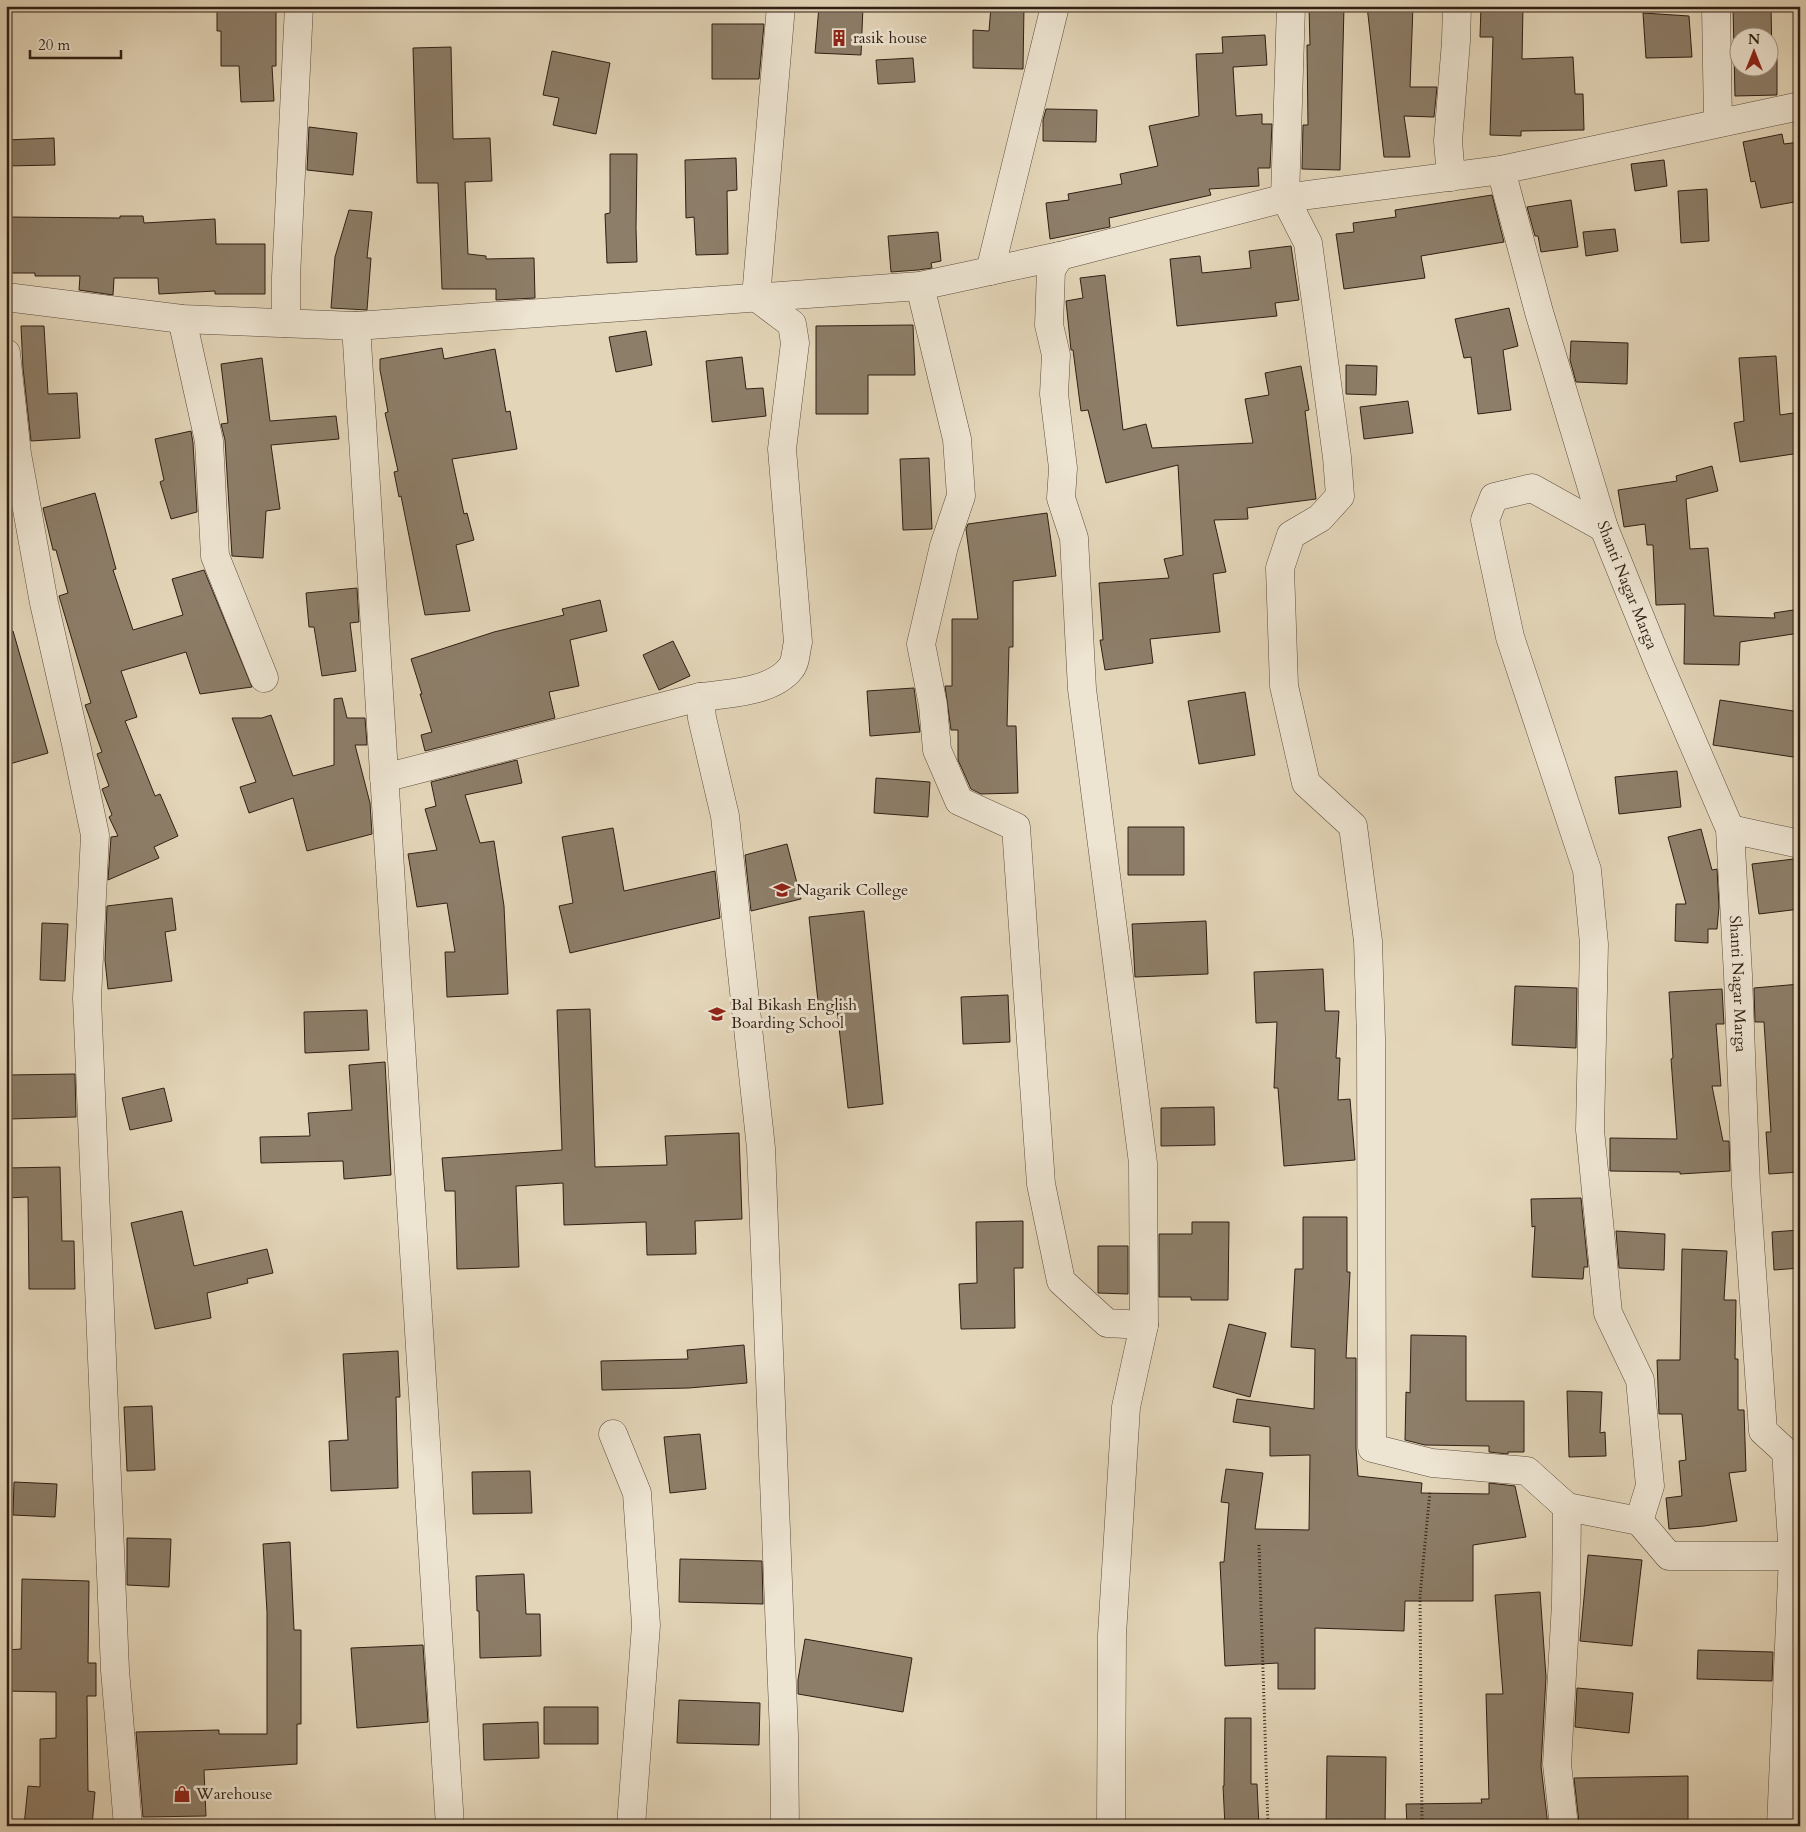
<svg xmlns="http://www.w3.org/2000/svg" width="1806" height="1832" font-family="Cardo,serif">
	<rect width="100%" height="100%" fill="#e3d5b8"/>
	<filter id="stains"><feTurbulence type="fractalNoise" baseFrequency=".004" numOctaves="4"/><feColorMatrix values="0 0 0 0 .2 0 0 0 0 .09 0 0 0 0 .02 0 0 0 .5 -.17"/></filter>
	<radialGradient id="worn" r=".72"><stop offset=".6" stop-color="#630" stop-opacity="0"/><stop offset="1" stop-color="#630" stop-opacity=".3"/></radialGradient>
	<path fill="#8d7e69" stroke="#301f14" fill-rule="evenodd" d="M 217,6 L 276,6 L 276,66 L 272,66 L 274,101 L 241,102 L 239,66 L 221,66 L 221,31 L 217,31 Z
		M 819,6 L 863,6 L 861,55 L 815,53 Z
		M 991,6 L 1024,6 L 1023,69 L 973,68 L 973,30 L 989,31 Z
		M 1309,6 L 1344,6 L 1340,170 L 1302,169 L 1303,125 L 1308,125 L 1307,45 L 1310,45 Z
		M 1367,6 L 1413,6 L 1410,87 L 1437,87 L 1434,117 L 1404,116 L 1410,157 L 1384,157 Z
		M 1481,6 L 1523,6 L 1522,59 L 1573,57 L 1575,94 L 1583,94 L 1584,130 L 1521,131 L 1521,136 L 1490,135 L 1493,37 L 1480,37 Z
		M 1733,6 L 1771,6 L 1772,59 L 1777,59 L 1777,95 L 1735,96 ZM 1738,38 L 1768,38 L 1768,68 L 1738,68 Z
		M 1643,13 L 1689,16 L 1692,57 L 1646,58 Z
		M 712,24 L 764,24 L 759,79 L 712,79 Z
		M 1265,35 L 1267,65 L 1233,67 L 1236,116 L 1262,114 L 1262,124 L 1272,124 L 1270,168 L 1258,168 L 1259,186 L 1209,189 L 1211,195 L 1109,218 L 1110,227 L 1050,239 L 1046,203 L 1069,200 L 1068,194 L 1122,184 L 1120,174 L 1158,166 L 1149,126 L 1199,116 L 1196,54 L 1223,53 L 1222,37 Z
		M 451,47 L 453,139 L 490,138 L 492,181 L 465,182 L 468,254 L 486,256 L 486,259 L 534,258 L 535,298 L 496,300 L 496,289 L 442,289 L 438,183 L 417,183 L 413,48 Z
		M 552,51 L 610,63 L 596,134 L 553,125 L 559,98 L 543,95 Z
		M 913,58 L 915,82 L 878,84 L 876,60 Z
		M 1046,109 L 1097,110 L 1096,142 L 1043,141 L 1043,120 Z
		M 309,127 L 357,133 L 353,175 L 307,170 Z
		M 1782,134 L 1784,144 L 1800,142 L 1800,201 L 1761,208 L 1755,181 L 1751,182 L 1743,142 Z
		M 54,138 L 55,165 L 6,166 L 6,140 Z
		M 610,154 L 637,154 L 636,228 L 637,262 L 607,263 L 605,214 L 610,213 Z
		M 736,158 L 737,190 L 727,191 L 728,254 L 696,255 L 694,217 L 686,218 L 685,160 Z
		M 1664,160 L 1667,186 L 1635,191 L 1631,164 Z
		M 1707,189 L 1709,241 L 1681,243 L 1678,191 Z
		M 1492,195 L 1504,242 L 1421,256 L 1425,278 L 1344,289 L 1336,234 L 1354,232 L 1353,223 L 1396,217 L 1395,210 Z
		M 1571,200 L 1578,247 L 1541,252 L 1538,236 L 1535,236 L 1527,207 Z
		M 349,210 L 372,212 L 367,258 L 371,258 L 367,310 L 331,308 L 335,257 Z
		M 120,216 L 143,216 L 144,223 L 215,219 L 216,244 L 265,244 L 265,294 L 215,294 L 215,291 L 159,294 L 158,278 L 114,278 L 113,295 L 79,290 L 80,276 L 35,276 L 35,273 L 6,273 L 6,217 L 120,218 Z
		M 1615,229 L 1618,251 L 1586,256 L 1583,232 Z
		M 938,232 L 941,261 L 931,263 L 932,268 L 918,270 L 891,272 L 888,236 Z
		M 1291,246 L 1299,300 L 1275,303 L 1277,316 L 1177,326 L 1170,259 L 1200,256 L 1202,273 L 1251,268 L 1249,251 Z
		M 1105,275 L 1123,430 L 1146,424 L 1152,448 L 1253,443 L 1245,399 L 1269,395 L 1265,373 L 1301,366 L 1309,410 L 1305,411 L 1316,499 L 1247,508 L 1248,519 L 1214,520 L 1226,572 L 1213,574 L 1220,632 L 1150,639 L 1153,663 L 1105,670 L 1100,640 L 1103,640 L 1099,583 L 1169,578 L 1164,559 L 1183,555 L 1178,465 L 1106,483 L 1088,410 L 1081,411 L 1073,350 L 1071,350 L 1066,301 L 1083,298 L 1080,278 Z
		M 1509,308 L 1518,346 L 1503,350 L 1511,410 L 1478,414 L 1471,357 L 1464,358 L 1455,319 Z
		M 913,325 L 915,375 L 868,375 L 868,414 L 816,414 L 816,326 Z
		M 21,326 L 44,326 L 48,394 L 77,393 L 80,438 L 31,441 L 23,368 Z
		M 646,331 L 652,365 L 616,372 L 609,337 Z
		M 1571,341 L 1628,343 L 1627,384 L 1576,382 L 1570,360 Z
		M 442,348 L 444,359 L 495,349 L 506,412 L 510,411 L 517,449 L 452,459 L 464,514 L 467,513 L 474,540 L 456,545 L 470,611 L 425,615 L 401,496 L 399,497 L 394,472 L 398,471 L 385,413 L 388,412 L 380,370 L 380,359 Z
		M 1776,356 L 1780,415 L 1800,412 L 1800,453 L 1740,462 L 1734,423 L 1744,421 L 1739,358 Z
		M 742,357 L 746,389 L 763,388 L 766,416 L 712,422 L 706,361 Z
		M 262,358 L 270,421 L 336,416 L 339,439 L 271,445 L 280,509 L 266,511 L 263,558 L 232,556 L 225,440 L 221,424 L 228,423 L 221,364 Z
		M 1346,365 L 1377,366 L 1376,395 L 1346,394 Z
		M 1408,401 L 1413,433 L 1364,439 L 1360,407 Z
		M 191,431 L 193,443 L 197,512 L 171,519 L 160,482 L 164,480 L 155,439 Z
		M 929,458 L 932,529 L 903,530 L 900,459 Z
		M 1712,466 L 1718,491 L 1686,499 L 1690,549 L 1708,548 L 1714,616 L 1775,618 L 1774,613 L 1800,609 L 1800,633 L 1740,642 L 1739,665 L 1684,664 L 1685,604 L 1656,605 L 1653,545 L 1647,545 L 1645,524 L 1624,527 L 1618,490 L 1677,481 L 1676,476 Z
		M 95,493 L 116,569 L 113,570 L 133,630 L 183,615 L 172,579 L 204,570 L 252,687 L 200,694 L 186,652 L 121,671 L 137,717 L 125,721 L 155,796 L 160,794 L 178,836 L 154,847 L 159,858 L 108,880 L 111,837 L 118,836 L 109,817 L 112,815 L 102,789 L 109,786 L 97,754 L 102,752 L 85,705 L 91,703 L 59,596 L 68,593 L 56,550 L 53,550 L 43,508 Z
		M 1047,513 L 1056,576 L 1013,581 L 1013,647 L 1009,647 L 1007,726 L 1016,726 L 1018,793 L 981,794 L 971,789 L 958,760 L 958,730 L 951,730 L 945,686 L 952,686 L 952,619 L 978,619 L 966,529 L 968,524 Z
		M 357,588 L 359,622 L 350,623 L 356,671 L 322,676 L 314,627 L 309,627 L 306,593 Z
		M 600,600 L 607,631 L 570,640 L 579,686 L 549,692 L 555,718 L 425,751 L 421,735 L 432,732 L 420,694 L 422,694 L 411,659 L 494,632 L 564,615 L 562,609 Z
		M 13,631 L 48,753 L 6,765 L 6,632 Z
		M 673,641 L 690,676 L 659,690 L 643,655 Z
		M 914,688 L 920,732 L 870,736 L 867,691 Z
		M 1245,692 L 1255,755 L 1199,764 L 1188,701 Z
		M 342,698 L 347,718 L 365,718 L 367,745 L 355,745 L 370,803 L 372,834 L 307,851 L 293,798 L 249,813 L 240,787 L 256,782 L 232,718 L 262,718 L 271,715 L 293,776 L 334,765 L 334,699 Z
		M 1720,700 L 1800,712 L 1800,758 L 1713,745 Z
		M 517,760 L 522,783 L 465,795 L 480,843 L 494,841 L 504,906 L 508,994 L 447,997 L 445,952 L 455,952 L 447,903 L 417,907 L 408,854 L 437,850 L 425,809 L 436,806 L 431,782 Z
		M 1677,771 L 1681,807 L 1619,814 L 1615,777 Z
		M 876,778 L 930,782 L 928,817 L 874,813 Z
		M 1128,827 L 1184,827 L 1184,875 L 1128,875 Z
		M 613,828 L 624,891 L 715,871 L 720,918 L 570,953 L 559,906 L 573,903 L 562,837 Z
		M 1701,829 L 1712,870 L 1717,869 L 1719,907 L 1717,929 L 1708,929 L 1708,943 L 1675,941 L 1676,904 L 1686,904 L 1668,837 Z
		M 787,844 L 801,899 L 751,911 L 745,855 Z
		M 1794,859 L 1797,859 L 1800,882 L 1800,909 L 1759,914 L 1752,864 Z
		M 172,898 L 176,930 L 165,932 L 172,981 L 108,989 L 105,960 L 107,906 Z
		M 864,911 L 883,1104 L 848,1108 L 837,1009 L 819,1011 L 809,917 Z
		M 1206,921 L 1208,974 L 1135,977 L 1132,924 Z
		M 42,923 L 68,924 L 65,981 L 40,980 Z
		M 1323,969 L 1325,1011 L 1339,1011 L 1336,1058 L 1340,1058 L 1338,1100 L 1350,1099 L 1355,1160 L 1284,1166 L 1278,1088 L 1274,1088 L 1277,1022 L 1256,1023 L 1254,972 Z
		M 1800,984 L 1800,1172 L 1769,1174 L 1766,1132 L 1771,1132 L 1764,1022 L 1755,1022 L 1754,988 Z
		M 1515,986 L 1577,988 L 1576,1048 L 1512,1045 Z
		M 1722,989 L 1724,1024 L 1716,1024 L 1721,1086 L 1712,1086 L 1723,1141 L 1729,1141 L 1730,1171 L 1680,1174 L 1680,1172 L 1610,1171 L 1610,1138 L 1677,1139 L 1671,1059 L 1673,1058 L 1669,992 Z
		M 1008,995 L 1010,1042 L 963,1044 L 961,997 Z
		M 590,1009 L 595,1167 L 667,1165 L 665,1136 L 739,1133 L 742,1219 L 695,1221 L 696,1254 L 647,1255 L 646,1222 L 564,1225 L 563,1183 L 516,1186 L 519,1267 L 457,1269 L 455,1191 L 445,1191 L 442,1158 L 562,1150 L 557,1010 Z
		M 367,1010 L 369,1050 L 305,1053 L 304,1012 Z
		M 385,1062 L 391,1175 L 344,1179 L 343,1161 L 261,1163 L 260,1137 L 310,1136 L 308,1113 L 352,1110 L 349,1065 Z
		M 75,1074 L 76,1117 L 9,1119 L 8,1075 Z
		M 164,1088 L 172,1121 L 130,1130 L 122,1098 Z
		M 1214,1107 L 1215,1145 L 1161,1146 L 1161,1108 Z
		M 60,1167 L 62,1241 L 74,1241 L 75,1289 L 29,1289 L 28,1197 L 6,1198 L 6,1168 Z
		M 1581,1198 L 1588,1267 L 1584,1267 L 1583,1279 L 1532,1277 L 1535,1226 L 1532,1227 L 1531,1199 Z
		M 182,1211 L 194,1266 L 267,1249 L 273,1273 L 247,1279 L 248,1283 L 207,1293 L 211,1318 L 155,1329 L 131,1223 Z
		M 1303,1217 L 1347,1217 L 1347,1272 L 1350,1272 L 1346,1358 L 1356,1358 L 1356,1448 L 1358,1476 L 1422,1483 L 1421,1493 L 1489,1494 L 1489,1483 L 1515,1486 L 1526,1537 L 1473,1545 L 1473,1601 L 1405,1601 L 1404,1631 L 1315,1628 L 1315,1689 L 1278,1689 L 1278,1663 L 1225,1666 L 1220,1562 L 1224,1562 L 1229,1503 L 1221,1502 L 1226,1469 L 1263,1473 L 1255,1529 L 1309,1530 L 1310,1455 L 1270,1456 L 1270,1427 L 1233,1422 L 1237,1399 L 1314,1409 L 1315,1349 L 1291,1347 L 1295,1269 L 1303,1269 Z
		M 1023,1221 L 1023,1268 L 1014,1268 L 1015,1328 L 961,1329 L 959,1284 L 977,1283 L 976,1222 Z
		M 1192,1222 L 1229,1222 L 1228,1300 L 1191,1300 L 1191,1297 L 1159,1297 L 1159,1234 L 1192,1234 Z
		M 1800,1230 L 1800,1268 L 1774,1270 L 1772,1232 Z
		M 1616,1231 L 1665,1234 L 1664,1270 L 1619,1268 Z
		M 1098,1246 L 1128,1246 L 1128,1294 L 1098,1293 Z
		M 1682,1249 L 1727,1251 L 1724,1300 L 1736,1300 L 1735,1359 L 1738,1359 L 1738,1410 L 1744,1410 L 1746,1471 L 1729,1473 L 1737,1521 L 1704,1526 L 1669,1529 L 1666,1498 L 1682,1496 L 1679,1461 L 1686,1460 L 1682,1414 L 1659,1414 L 1657,1360 L 1680,1360 Z
		M 1229,1324 L 1266,1333 L 1250,1397 L 1213,1387 Z
		M 1411,1335 L 1466,1336 L 1466,1401 L 1524,1401 L 1524,1452 L 1508,1452 L 1508,1454 L 1489,1452 L 1489,1446 L 1425,1445 L 1405,1440 L 1406,1392 L 1410,1393 Z
		M 744,1345 L 747,1383 L 689,1388 L 602,1390 L 601,1361 L 688,1359 L 687,1350 Z
		M 398,1351 L 400,1397 L 396,1397 L 398,1488 L 331,1491 L 329,1441 L 348,1440 L 343,1354 Z
		M 1567,1391 L 1602,1392 L 1600,1433 L 1605,1432 L 1606,1456 L 1569,1457 Z
		M 152,1406 L 155,1470 L 127,1471 L 124,1407 Z
		M 700,1434 L 706,1489 L 670,1493 L 664,1437 Z
		M 530,1471 L 532,1513 L 473,1514 L 472,1472 Z
		M 14,1482 L 57,1484 L 55,1517 L 13,1515 Z
		M 127,1538 L 171,1539 L 169,1587 L 127,1585 Z
		M 290,1542 L 294,1630 L 301,1630 L 301,1724 L 297,1724 L 297,1764 L 204,1770 L 206,1816 L 143,1817 L 136,1732 L 219,1730 L 219,1734 L 267,1734 L 267,1612 L 263,1544 Z
		M 1588,1555 L 1642,1560 L 1632,1646 L 1580,1641 Z
		M 680,1559 L 762,1561 L 763,1604 L 679,1602 Z
		M 524,1574 L 526,1614 L 540,1614 L 541,1656 L 480,1658 L 479,1611 L 477,1611 L 476,1576 Z
		M 22,1579 L 89,1581 L 88,1663 L 96,1663 L 96,1696 L 87,1696 L 88,1791 L 95,1792 L 92,1826 L 24,1826 L 28,1786 L 40,1787 L 40,1739 L 56,1738 L 56,1692 L 6,1691 L 6,1650 L 21,1649 Z
		M 1540,1592 L 1546,1677 L 1541,1766 L 1548,1826 L 1407,1826 L 1406,1804 L 1482,1803 L 1481,1799 L 1489,1799 L 1486,1694 L 1503,1694 L 1495,1595 Z
		M 805,1639 L 912,1658 L 903,1712 L 798,1694 L 798,1680 Z
		M 423,1645 L 428,1722 L 357,1728 L 351,1648 Z
		M 1698,1650 L 1773,1652 L 1772,1681 L 1697,1679 Z
		M 1577,1688 L 1633,1693 L 1629,1733 L 1575,1727 Z
		M 679,1700 L 760,1703 L 759,1745 L 677,1743 Z
		M 544,1707 L 598,1707 L 598,1744 L 544,1744 Z
		M 1225,1718 L 1251,1718 L 1251,1784 L 1257,1784 L 1259,1826 L 1225,1826 L 1223,1786 L 1224,1786 Z
		M 538,1722 L 539,1758 L 484,1760 L 483,1724 Z
		M 1327,1756 L 1386,1757 L 1385,1826 L 1326,1826 Z
		M 1688,1776 L 1688,1820 L 1579,1822 L 1574,1778 Z"/>
	<g fill="none" stroke-linecap="round" stroke-linejoin="round">
		<g stroke="#5d4c3d" stroke-width="29">
			<g id="minor">
				<path d="M 781,6 L 756,297 L 792,324 L 795,343 L 782,449 L 798,642 C 796,649 796,662 791,668 C 773,692 727,694 700,697 L 702,718 L 725,816 L 761,1148 L 784,1735 L 785,1826"/>
				<path d="M 1291,6 L 1285,198 L 1308,243 L 1337,457 L 1340,496 L 1320,518 L 1291,535 L 1280,568 L 1284,686 L 1306,783 L 1353,826 L 1368,941 L 1371,1038 L 1372,1448 L 1432,1463 L 1527,1471 L 1567,1507 L 1566,1603 L 1557,1764 L 1564,1826"/>
				<path d="M 1716,6 L 1718,123"/>
				<path id="s1" d="M 1501,170 L 1539,312 L 1604,528 L 1659,664 L 1730,829 L 1738,975 L 1746,1186 L 1763,1431 L 1786,1452 L 1793,1556 L 1781,1826"/>
				<path d="M 1451,177 L 1448,141 L 1456,41 L 1457,6"/>
				<path d="M 1060,256 L 1051,270 L 1049,325 L 1056,355 L 1054,394 L 1063,468 L 1061,498 L 1074,538 L 1082,689 L 1143,1163 L 1144,1325 L 1126,1407 L 1112,1635 L 1111,1826"/>
				<path d="M 990,271 L 1055,6"/>
				<path d="M 920,286 L 957,439 L 961,496 L 944,546 L 921,644 L 933,705 L 937,750 L 959,801 L 1016,827 L 1041,1184 L 1061,1281 L 1107,1323 L 1144,1325"/>
				<path d="M 6,297 L 182,319 L 356,326 L 920,286 L 1060,256 L 1285,198 L 1501,170 L 1800,106"/>
				<path d="M 182,319 L 209,441 L 215,556 L 264,678"/>
				<path d="M 286,323 L 286,277 L 299,6"/>
				<path d="M 356,326 L 450,1826"/>
				<path d="M 6,353 L 17,454 L 44,603 L 76,744 L 95,835 L 87,998 L 115,1670 L 128,1826"/>
				<path d="M 1604,528 L 1532,488 L 1494,497 L 1485,520 L 1510,637 L 1587,870 L 1594,944 L 1590,1130 L 1608,1313 L 1640,1380 L 1650,1486 L 1639,1521"/>
				<path d="M 384,778 L 700,697"/>
				<path d="M 1730,829 L 1800,844"/>
				<path d="M 613,1434 L 637,1493 L 646,1625 L 631,1826"/>
				<path d="M 1567,1507 L 1639,1521 L 1669,1556 L 1793,1556"/>
			</g>
		</g>
		<path stroke="#301f14" stroke-width="3" stroke-dasharray="1 2.5" stroke-linecap="butt" d="M 1259,1545 L 1268,1826
			M 1422,1826 L 1420,1596 L 1430,1491"/>
		<use href="#minor" stroke="#ede4d1" stroke-width="28"/>
	</g>
	<defs>
		<g id="building-bare" transform="scale(1.35)"><path d="M-4-6H4V6H1V3H-1V6H-4ZM-2.5-4.3h1.7v1.8h-1.7ZM.8-4.3h1.7v1.8H.8ZM-2.5-1h1.7V.8h-1.7ZM.8-1h1.7V.8H.8Z" fill="#8f2418" stroke="#ede4d1" stroke-width="2.5" paint-order="stroke"/></g>
		<g id="university-bare" transform="scale(1.35)"><path d="M0-5L7-2L0 1L-7-2ZM-4 1L0 2.5L4 1V4Q0 6-4 4Z" fill="#8f2418" stroke="#ede4d1" stroke-width="2.5" paint-order="stroke"/></g>
		<g id="school-bare" transform="scale(1.35)"><path d="M0-5L7-2L0 1L-7-2ZM-4 1L0 2.5L4 1V4Q0 6-4 4Z" fill="#8f2418" stroke="#ede4d1" stroke-width="2.5" paint-order="stroke"/></g>
		<g id="shop-bare" transform="scale(1.35)"><path d="M-5-2.5h2.3a2.7 3.5 0 0 1 5.4 0H5L5.5 6h-11ZM-1.5-2.5h3a1.5 2.3 0 0 0-3 0Z" fill="#8f2418" stroke="#ede4d1" stroke-width="2.5" paint-order="stroke"/></g>
	</defs>
	<g fill-rule="evenodd">
		<use href="#building-bare" x="839" y="38"/>
		<use href="#university-bare" x="782" y="890"/>
		<use href="#school-bare" x="717" y="1014"/>
		<use href="#shop-bare" x="182" y="1794"/>
	</g>
	<g text-anchor="middle" dominant-baseline="central" stroke-width="5" stroke-linejoin="round" paint-order="stroke">
		<g font-size="16" fill="#301f14" stroke="#ede4d1" text-anchor="start">
			<text x="853" y="38">rasik house</text>
			<text x="796" y="890">Nagarik College</text>
			<text x="731" y="1005">Bal Bikash English<tspan x="731" dy="18">Boarding School</tspan></text>
			<text x="196" y="1794">Warehouse</text>
		</g>
		<g font-size="16" fill="#301f14" stroke="#ede4d1">
			<text stroke="none"><textPath href="#s1" startOffset="434">Shanti Nagar Marga</textPath></text>
			<text stroke="none"><textPath href="#s1" startOffset="854">Shanti Nagar Marga</textPath></text>
		</g>
	</g>
	<rect width="1806" height="1832" fill="none" stroke="#e3d5b8" stroke-width="25"/>
	<rect x="8" y="8" width="1791" height="1817" fill="none" stroke="#301f14" stroke-width="2.5"/>
	<rect x="12" y="12" width="1781" height="1807" fill="none" stroke="#301f14"/>
	<g transform="translate(1754 52)"><circle r="24" fill="#ede4d1" stroke="#a19585"/>
	<path d="M0-4L9 19L0 12L-9 19Z" fill="#8f2418"/>
	<text y="-8" font-size="14" font-weight="bold" text-anchor="middle" fill="#301f14">N</text>
	</g>
	<path d="M30 50v8h91v-8" fill="none" stroke="#301f14" stroke-width="2.5"/>
	<text x="38" y="50" font-size="15" fill="#301f14" stroke="#ede4d1" stroke-width="4" paint-order="stroke">20 m</text>
	<rect width="100%" height="100%" filter="url(#stains)"/>
	<rect width="100%" height="100%" fill="url(#worn)"/>
</svg>
